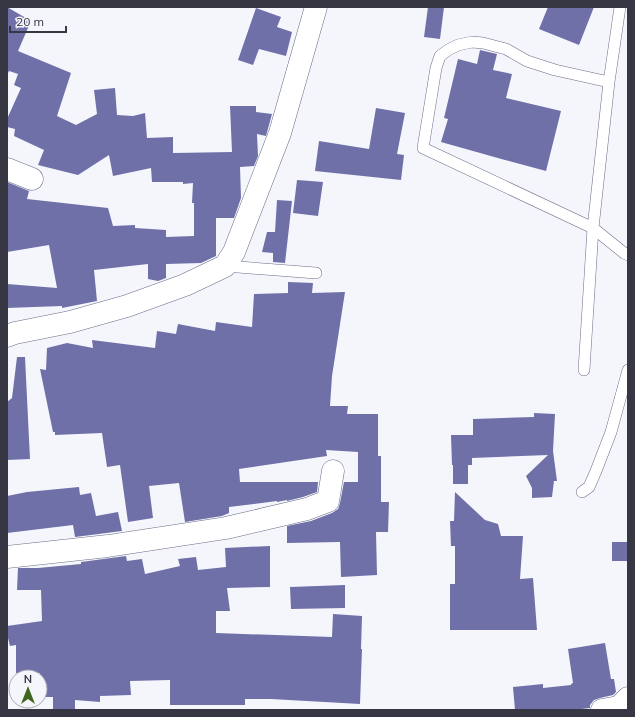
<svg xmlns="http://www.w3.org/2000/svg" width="635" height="717" font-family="Mulish,sans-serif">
	<rect width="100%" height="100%" fill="#f5f6fc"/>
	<path fill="#6f70a8" d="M 7,7 L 31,21 L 18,51 L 71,73 L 57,116 L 76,125 L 97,114 L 94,90 L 115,88 L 117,115 L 133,116 L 145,113 L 147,138 L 173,137 L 173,153 L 232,152 L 230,106 L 256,106 L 256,112 L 272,114 L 266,136 L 257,134 L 258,156 L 254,166 L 240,167 L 241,198 L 234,218 L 216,218 L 216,256 L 201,263 L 166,264 L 166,278 L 158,281 L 148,279 L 148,264 L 94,270 L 97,301 L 62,308 L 62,306 L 7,308 L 7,284 L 57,288 L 49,245 L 7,252 L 7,182 L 29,191 L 27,199 L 108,208 L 113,226 L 135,225 L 135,228 L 166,230 L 166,237 L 194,236 L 194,203 L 192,203 L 193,183 L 183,184 L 183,182 L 152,182 L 151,168 L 113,176 L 109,155 L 78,175 L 38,165 L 44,150 L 14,136 L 15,129 L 7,127 L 7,119 L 21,88 L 14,85 L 18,74 L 9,71 L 7,75 Z
		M 428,7 L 444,7 L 440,39 L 424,37 Z
		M 548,7 L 594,7 L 579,45 L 539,29 Z
		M 256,8 L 281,17 L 277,27 L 292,32 L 286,56 L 259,49 L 253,65 L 238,60 Z
		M 480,50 L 497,54 L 493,70 L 512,74 L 506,98 L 561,111 L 546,171 L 505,160 L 441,142 L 448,119 L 444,118 L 458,59 L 477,64 Z
		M 376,108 L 405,113 L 397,154 L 404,155 L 401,180 L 315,171 L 319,141 L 369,149 Z
		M 297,180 L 323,182 L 318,216 L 293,213 Z
		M 277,200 L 292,201 L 285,263 L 273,262 L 273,253 L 262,252 L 267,232 L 275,232 Z
		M 288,282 L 313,283 L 312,293 L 345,292 L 332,376 L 330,406 L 348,406 L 347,414 L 378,414 L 378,456 L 381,456 L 381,502 L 389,502 L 388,532 L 376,532 L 377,575 L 341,577 L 340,542 L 287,543 L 287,526 L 311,521 L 332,513 L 338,509 L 340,503 L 344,482 L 358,482 L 358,452 L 326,450 L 327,456 L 239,469 L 240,482 L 318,482 L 317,492 L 303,497 L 287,501 L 287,500 L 277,502 L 277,501 L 229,507 L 229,513 L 222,516 L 185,522 L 179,483 L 149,486 L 153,518 L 128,522 L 120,465 L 107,467 L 102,433 L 55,435 L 55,432 L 53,432 L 40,369 L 46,370 L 47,348 L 67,343 L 93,348 L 92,340 L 155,348 L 157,331 L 176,334 L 178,324 L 215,331 L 216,322 L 252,327 L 254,294 L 288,293 Z
		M 17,357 L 25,357 L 30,459 L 7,460 L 7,402 L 12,398 Z
		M 534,413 L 555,414 L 553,451 L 557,481 L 554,481 L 552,497 L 532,498 L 532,488 L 526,476 L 548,455 L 472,458 L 472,465 L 468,465 L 468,484 L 453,484 L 453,465 L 452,465 L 451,435 L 473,435 L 473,419 L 534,417 Z
		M 79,487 L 80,495 L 91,493 L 96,516 L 118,512 L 122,531 L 75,537 L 73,525 L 7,533 L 7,496 L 27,492 Z
		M 455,492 L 485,520 L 498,524 L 501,536 L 523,536 L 520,579 L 533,578 L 537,630 L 450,630 L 450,584 L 455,584 L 455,546 L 451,546 L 450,521 L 454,521 Z
		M 612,542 L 628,542 L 628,561 L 612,561 Z
		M 270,546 L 270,587 L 227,588 L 230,611 L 216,611 L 216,633 L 332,637 L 333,614 L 362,616 L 361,649 L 362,649 L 360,704 L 271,699 L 245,699 L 245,705 L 170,705 L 170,680 L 130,681 L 131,695 L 100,696 L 100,702 L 75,700 L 75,710 L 53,710 L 53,697 L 40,697 L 40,673 L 16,673 L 16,645 L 10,646 L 7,634 L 7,626 L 42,621 L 41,590 L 17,590 L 18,568 L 38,568 L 81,564 L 81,562 L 126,556 L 127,561 L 142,559 L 145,574 L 180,566 L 178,559 L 196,557 L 198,570 L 226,567 L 225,548 Z
		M 345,585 L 345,608 L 291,609 L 290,587 Z
		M 605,643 L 611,679 L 614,679 L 616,692 L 613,695 L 600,698 L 594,700 L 590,705 L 590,708 L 573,710 L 515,710 L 513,687 L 543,684 L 543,688 L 571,685 L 571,684 L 573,683 L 568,649 Z"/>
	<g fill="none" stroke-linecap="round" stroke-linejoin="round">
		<g stroke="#6b6c88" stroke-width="12">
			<path id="service" d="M 609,82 L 555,70 L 527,61 L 506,49 L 483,43 L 472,42 L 458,45 L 448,50 L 440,56 L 436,68 L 423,148 L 593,228 L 624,253 L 628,255
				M 225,266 L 316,273
				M 584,370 L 593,228 L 609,82 L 620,7
				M 582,492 L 589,487 L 596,471 L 611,432 L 628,370"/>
		</g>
		<g stroke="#6b6c88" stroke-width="23">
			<path id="minor" d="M 7,169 L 32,179
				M 7,336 L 15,333 L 70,322 L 127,306 L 185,285 L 225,266 L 234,252 L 280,133 L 316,7
				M 7,557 L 108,546 L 226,528 L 307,509 L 328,501 L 333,471
				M 602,710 L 619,707 L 628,698"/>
		</g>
		<use href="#service" stroke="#fff" stroke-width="11"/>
		<use href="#minor" stroke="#fff" stroke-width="22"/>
	</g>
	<rect width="635" height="717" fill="none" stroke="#363743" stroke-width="16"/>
	<g transform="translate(28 689)"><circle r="19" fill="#f5f6fc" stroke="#a9aab2"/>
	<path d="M0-3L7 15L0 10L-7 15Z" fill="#40651e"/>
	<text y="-6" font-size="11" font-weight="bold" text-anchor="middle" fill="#363743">N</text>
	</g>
	<path d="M10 26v6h56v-6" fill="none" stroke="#363743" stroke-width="2"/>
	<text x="16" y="26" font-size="12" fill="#363743" stroke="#f5f6fc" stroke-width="3" paint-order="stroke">20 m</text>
</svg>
